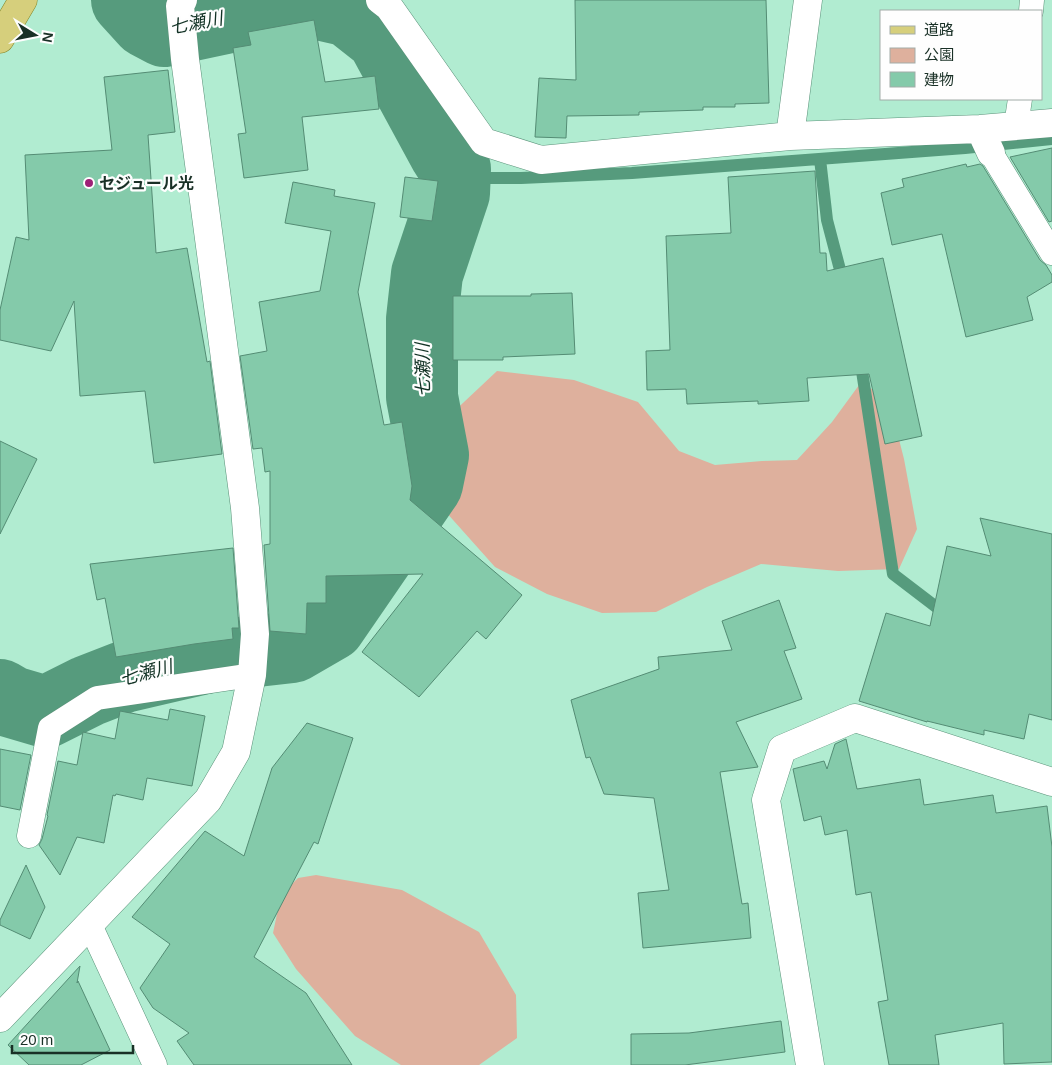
<svg xmlns="http://www.w3.org/2000/svg" width="1052" height="1065" font-family="Helvetica,'Noto Sans JP',sans-serif">
	<rect width="100%" height="100%" fill="#b1ecd1"/>
	<path fill="#deb09d" d="M 497,371 L 574,380 L 638,402 L 679,451 L 715,465 L 762,461 L 797,460 L 832,422 L 862,381 L 890,404 L 904,459 L 917,529 L 899,569 L 838,571 L 761,564 L 707,587 L 656,612 L 602,613 L 547,594 L 495,567 L 437,502 L 447,418 Z
		M 316,875 L 402,890 L 479,932 L 516,995 L 517,1038 L 479,1065 L 401,1065 L 355,1036 L 296,969 L 273,933 L 281,895 L 298,878 Z"/>
	<g fill="none" stroke-linecap="round" stroke-linejoin="round">
		<path stroke="#569b7d" stroke-width="12" d="M 820,159 L 827,220 L 844,285
			M 455,169 L 471,178 L 521,178 L 632,173 L 965,148 L 1052,139
			M 860,358 L 893,574 L 948,616"/>
		<path stroke="#569b7d" stroke-width="72" d="M 0,695 L 12,702 L 46,712 L 88,691 L 124,677 L 214,656 L 292,647 L 330,625 L 427,484 L 433,455 L 422,397 L 422,319 L 427,274 L 454,193 L 455,169 L 445,153 L 382,37 L 349,11 L 305,1 L 164,31 L 147,22 L 127,0"/>
	</g>
	<path fill="#84caaa" stroke="#548c74" d="M 575,0 L 766,0 L 769,103 L 735,104 L 735,107 L 703,107 L 703,110 L 639,112 L 639,115 L 567,116 L 566,138 L 535,137 L 539,78 L 576,80 Z
		M 314,20 L 325,82 L 375,76 L 379,109 L 302,117 L 308,170 L 244,178 L 238,134 L 246,133 L 233,48 L 251,45 L 248,32 Z
		M 168,70 L 175,132 L 148,135 L 156,253 L 187,248 L 207,362 L 210,361 L 222,454 L 154,463 L 145,391 L 80,396 L 74,301 L 51,351 L 0,340 L 0,310 L 16,237 L 29,240 L 25,155 L 112,150 L 104,77 Z
		M 1052,148 L 1052,221 L 1049,222 L 1010,157 Z
		M 966,164 L 967,167 L 980,164 L 983,166 L 1040,260 L 1046,265 L 1052,275 L 1052,282 L 1027,297 L 1033,320 L 966,337 L 942,234 L 892,245 L 881,193 L 904,187 L 902,179 Z
		M 815,171 L 820,253 L 826,253 L 827,271 L 883,258 L 922,436 L 885,444 L 869,374 L 807,378 L 809,401 L 758,404 L 758,401 L 687,404 L 686,389 L 647,390 L 646,351 L 670,350 L 666,236 L 731,233 L 728,177 Z
		M 405,177 L 438,181 L 432,221 L 400,217 Z
		M 293,182 L 335,190 L 334,196 L 375,203 L 358,292 L 384,425 L 402,422 L 412,486 L 410,500 L 522,595 L 486,639 L 477,631 L 419,697 L 362,652 L 423,574 L 326,576 L 326,603 L 307,603 L 306,634 L 270,631 L 264,545 L 270,544 L 270,471 L 265,472 L 262,448 L 253,449 L 240,356 L 267,351 L 259,302 L 320,291 L 331,231 L 285,223 Z
		M 572,293 L 575,354 L 503,357 L 503,360 L 453,360 L 453,296 L 531,296 L 531,294 Z
		M 0,441 L 37,459 L 0,534 Z
		M 980,518 L 1052,534 L 1052,720 L 1029,714 L 1024,739 L 984,730 L 984,735 L 927,721 L 927,722 L 859,701 L 886,613 L 930,626 L 947,546 L 991,556 Z
		M 233,548 L 239,628 L 232,628 L 233,639 L 194,644 L 116,657 L 105,598 L 97,600 L 90,564 Z
		M 779,600 L 796,648 L 784,651 L 802,699 L 736,722 L 758,767 L 720,772 L 742,904 L 748,903 L 751,938 L 643,948 L 638,893 L 669,890 L 654,798 L 604,794 L 590,757 L 586,758 L 571,700 L 659,669 L 658,657 L 732,650 L 722,621 Z
		M 170,709 L 205,716 L 192,786 L 147,778 L 143,800 L 116,794 L 115,796 L 113,795 L 104,843 L 77,837 L 60,875 L 39,845 L 42,839 L 48,816 L 47,815 L 58,761 L 77,765 L 83,732 L 115,739 L 120,711 L 168,720 Z
		M 307,723 L 353,738 L 318,844 L 314,842 L 254,957 L 306,993 L 352,1065 L 194,1065 L 177,1041 L 189,1033 L 153,1008 L 140,988 L 170,944 L 132,917 L 205,831 L 244,856 L 272,768 Z
		M 846,739 L 857,789 L 920,779 L 924,805 L 993,795 L 996,813 L 1047,806 L 1052,847 L 1052,1062 L 1004,1064 L 1003,1023 L 935,1035 L 939,1065 L 889,1065 L 878,1002 L 888,1000 L 871,892 L 856,895 L 847,830 L 825,835 L 821,816 L 804,821 L 793,769 L 824,761 L 827,769 L 835,744 Z
		M 0,749 L 31,755 L 20,810 L 0,806 Z
		M 26,865 L 45,907 L 30,939 L 0,925 L 0,920 Z
		M 80,966 L 77,983 L 78,981 L 110,1050 L 81,1065 L 29,1065 L 8,1045 Z
		M 781,1021 L 785,1052 L 685,1065 L 631,1065 L 631,1034 L 689,1033 Z"/>
	<g fill="none" stroke-linecap="round" stroke-linejoin="round">
		<g stroke="#5b937a" stroke-width="25">
			<path id="lane" d="M 1031,11 L 1032,0
				M 1016,126 L 1020,99
				M 991,153 L 1052,253
				M 29,836 L 50,728 L 97,698 L 252,675
				M 90,925 L 155,1065"/>
		</g>
		<g stroke="#5b937a" stroke-width="29">
			<path id="street" d="M 380,0 L 389,7 L 484,142 L 541,160 L 790,136 L 980,129 L 1052,123
				M 980,129 L 991,153
				M 790,136 L 808,0
				M 0,1018 L 208,800 L 236,752 L 252,675 L 255,634 L 245,508 L 185,59 L 180,6 L 183,0
				M 810,1065 L 766,800 L 782,749 L 855,718 L 1052,782"/>
		</g>
		<g stroke="#828325" stroke-width="29">
			<path id="primary" d="M 0,39 L 23,0"/>
		</g>
		<use href="#lane" stroke="#fff" stroke-width="24"/>
		<use href="#street" stroke="#fff" stroke-width="28"/>
		<use href="#primary" stroke="#d6cf7c" stroke-width="28"/>
	</g>
	<circle fill="#9e2176" stroke="#fefefe" stroke-width="2" cx="89" cy="183" r="5"/>
	<g text-anchor="middle" dominant-baseline="central" stroke-width="4.5" stroke-linejoin="round" paint-order="stroke">
		<g font-size="16" font-weight="bold" fill="#193026" stroke="#fefefe" text-anchor="start">
			<text x="99" y="183">セジュール光</text>
		</g>
		<g font-size="18" font-style="italic" fill="#123225" stroke="#fefefe">
			<text transform="translate(196 23) rotate(-11)">七瀬川</text>
			<text transform="translate(423 370) rotate(-91)">七瀬川</text>
			<text transform="translate(146 673) rotate(-15)">七瀬川</text>
		</g>
	</g>
	<rect x="880" y="10" width="162" height="90" fill="#fefefe" stroke="#a2aca8"/>
	<rect x="890" y="26" width="25" height="8" fill="#d6cf7c" stroke="#a2aca8"/>
	<text x="924" y="35" font-size="15" fill="#193026">道路</text>
	<rect x="890" y="48" width="25" height="15" fill="#deb09d" stroke="#a2aca8"/>
	<text x="924" y="60" font-size="15" fill="#193026">公園</text>
	<rect x="890" y="72" width="25" height="15" fill="#84caaa" stroke="#a2aca8"/>
	<text x="924" y="85" font-size="15" fill="#193026">建物</text>
	<g transform="translate(35 35) rotate(100)" stroke="#fefefe" stroke-width="4" paint-order="stroke">
	<path d="M0-4L9 19L0 12L-9 19Z" fill="#193026"/>
	<text y="-8" font-size="14" font-weight="bold" text-anchor="middle" fill="#193026">N</text>
	</g>
	<path d="M12 1045v8h121v-8" fill="none" stroke="#193026" stroke-width="2.5"/>
	<text x="20" y="1045" font-size="15" fill="#193026" stroke="#fefefe" stroke-width="4" paint-order="stroke">20 m</text>
</svg>
